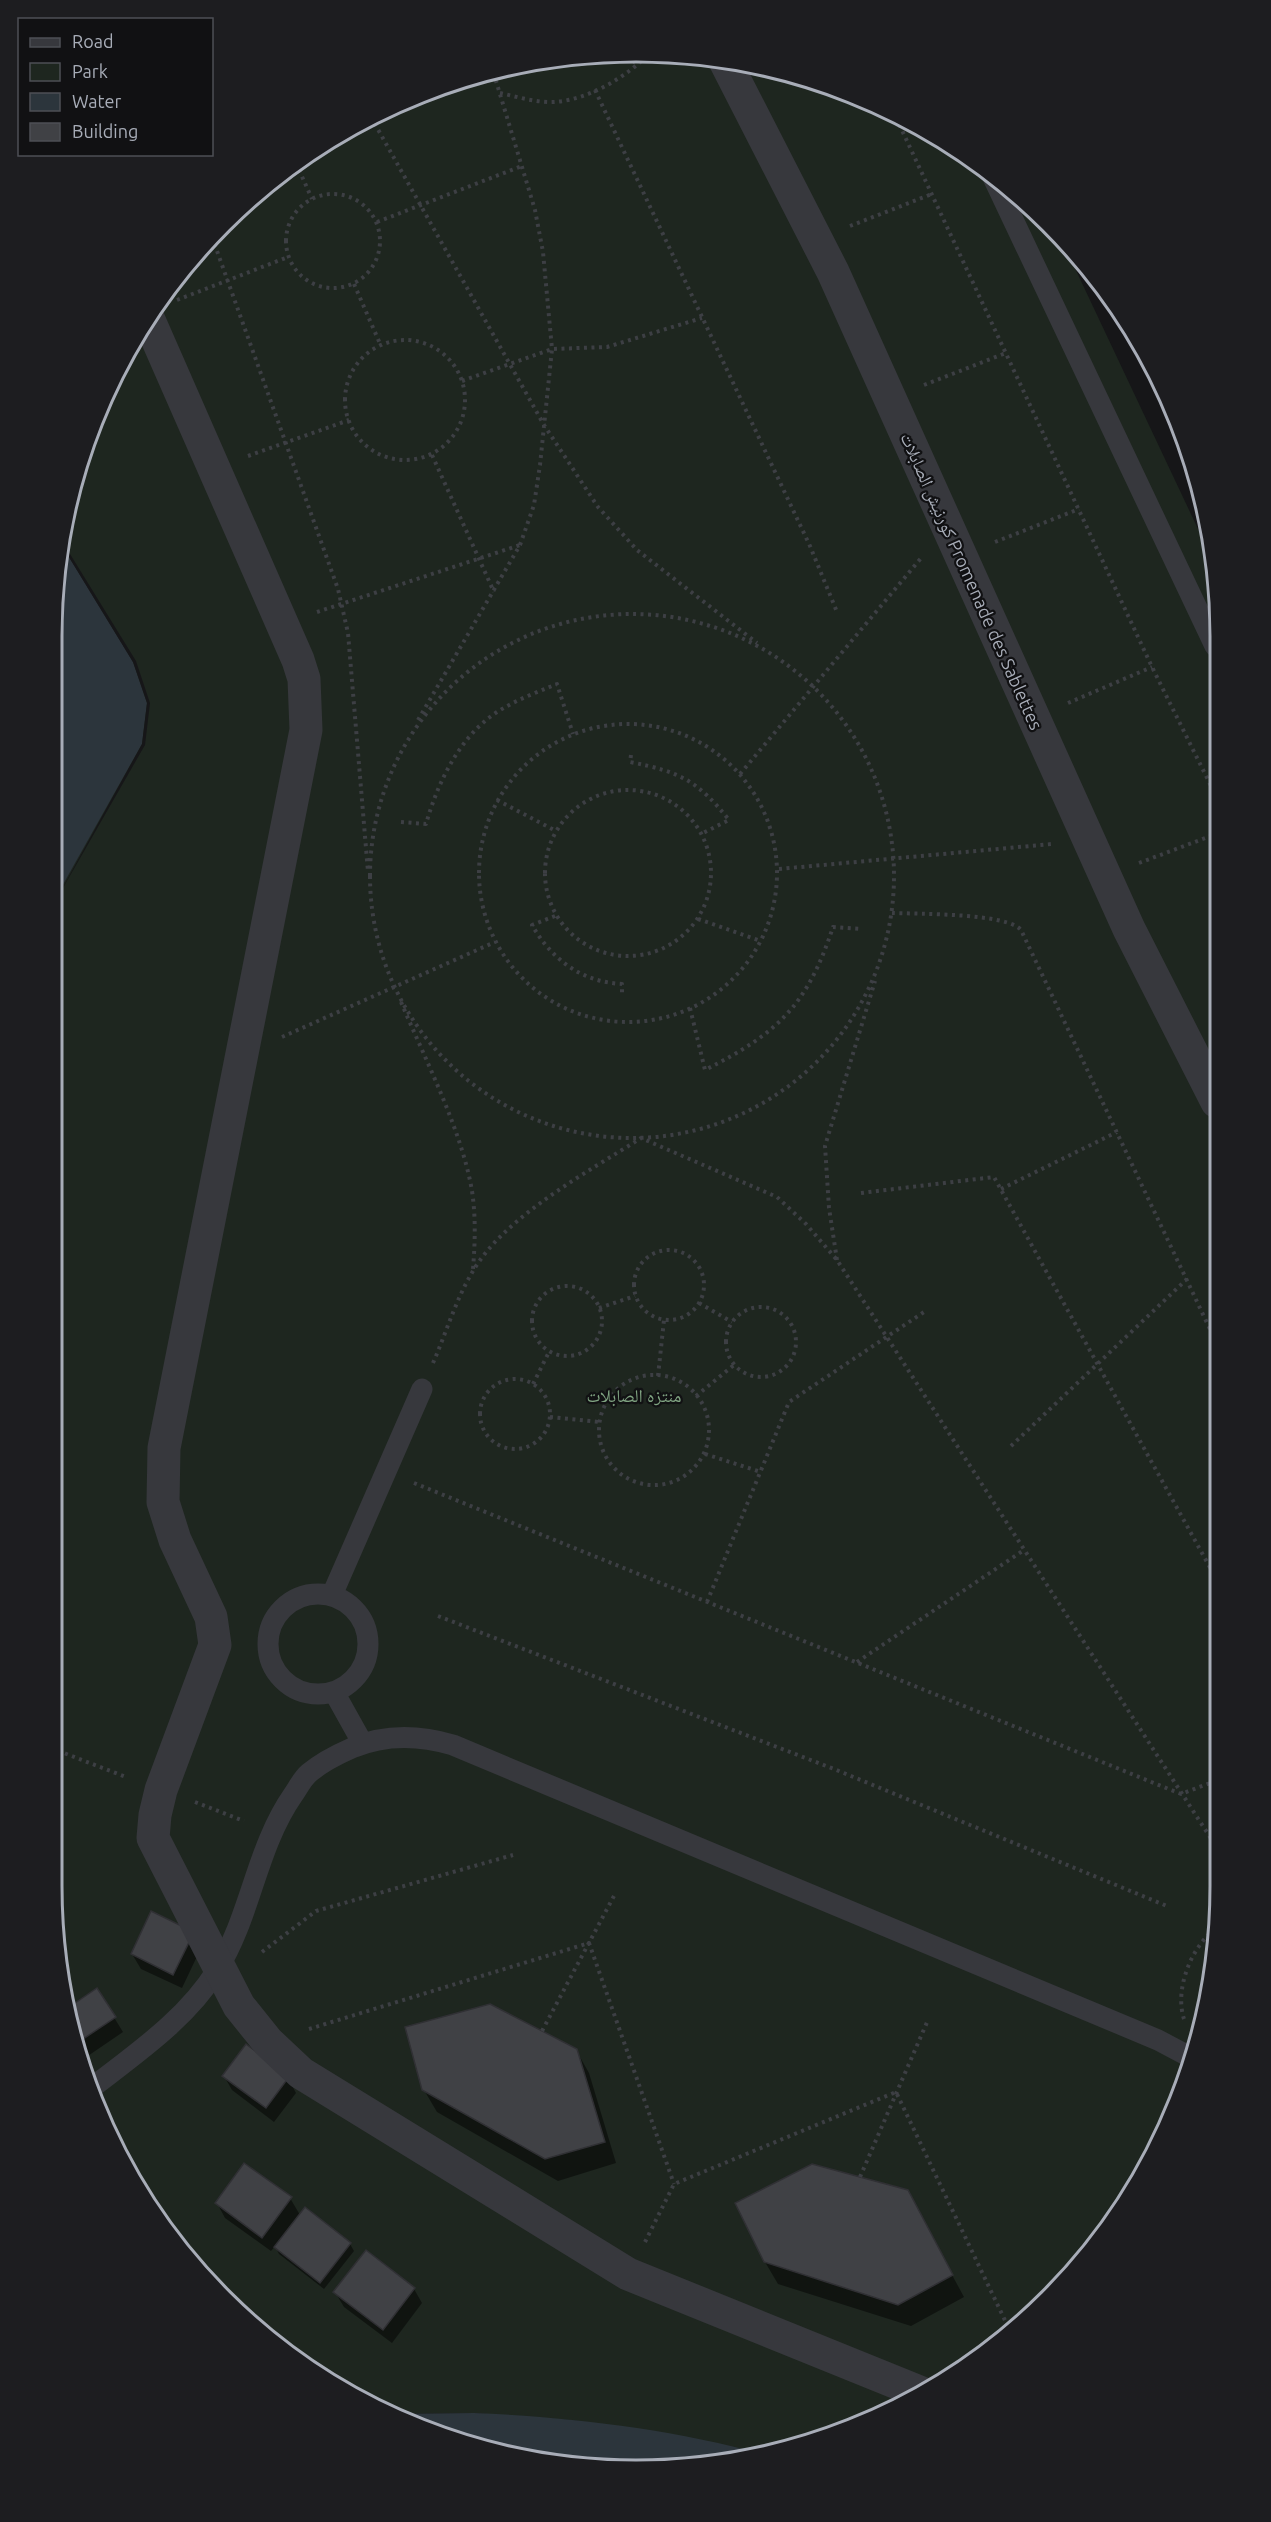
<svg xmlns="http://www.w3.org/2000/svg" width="1271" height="2522" font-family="Ubuntu,'Noto Naskh Arabic',sans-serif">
	<rect width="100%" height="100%" fill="#161618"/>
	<path fill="#1e261f" d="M 673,52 L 786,71 L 894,111 L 992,172 L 1064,245 L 1215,565 L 1219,1924 L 1200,2037 L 1160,2145 L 1121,2212 L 1049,2300 L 991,2350 L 894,2411 L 787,2451 L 766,2455 L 658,2432 L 570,2420 L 474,2413 L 387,2414 L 343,2393 L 250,2326 L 172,2243 L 129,2178 L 82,2075 L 62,2000 L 51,1887 L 52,904 L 133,662 L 61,544 L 71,485 L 111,377 L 172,280 L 250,196 L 343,129 L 447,82 L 559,56 Z"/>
	<path fill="#2c353c" d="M 61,544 L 133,662 L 147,703 L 142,744 L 52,904 L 52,598 Z
		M 474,2413 C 571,2417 672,2429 766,2455 L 711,2466 L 598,2470 L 521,2460 L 412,2427 L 387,2414 Z"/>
	<path fill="#161618" d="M 62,541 L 136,661 L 150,703 L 145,745 L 52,907 L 142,744 L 147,703 L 133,662 L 61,544 Z"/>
	<path fill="#0007" d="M 152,1913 L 201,1948 L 182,1988 L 141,1969 L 132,1954 Z
		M 97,1990 L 123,2032 L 79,2062 L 65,2012 Z
		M 576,2050 L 589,2073 L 616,2163 L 558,2181 L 437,2112 L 424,2090 Z
		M 224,2076 L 288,2078 L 296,2093 L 274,2122 L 232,2090 Z
		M 290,2198 L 300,2215 L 350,2244 L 354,2251 L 324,2289 L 279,2254 L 275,2246 L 271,2251 L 225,2218 L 217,2203 Z
		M 919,2214 L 964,2297 L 911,2326 L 778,2284 L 765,2262 Z
		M 414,2289 L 422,2303 L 392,2343 L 344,2307 L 335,2292 Z"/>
	<path fill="#404145" stroke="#303034" stroke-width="1.5" d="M 151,1911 L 194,1932 L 173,1975 L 131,1954 Z
		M 97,1988 L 116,2017 L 74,2045 L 65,2010 Z
		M 490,2004 L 577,2049 L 605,2142 L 545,2159 L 422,2090 L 405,2027 Z
		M 246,2044 L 289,2077 L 266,2108 L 222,2076 Z
		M 244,2163 L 292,2197 L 262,2238 L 215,2203 Z
		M 812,2164 L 908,2190 L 953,2275 L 898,2305 L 764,2262 L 735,2203 Z
		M 305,2207 L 351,2243 L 320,2283 L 274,2247 Z
		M 366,2250 L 415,2288 L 383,2330 L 333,2292 Z"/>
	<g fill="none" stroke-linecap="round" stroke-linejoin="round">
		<path stroke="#3d3f44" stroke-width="4" stroke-dasharray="3 4.5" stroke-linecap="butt" d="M 630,54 L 636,65
			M 595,90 L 810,546 L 837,612
			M 500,93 C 518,97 537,103 555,102 C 590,99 626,77 650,53
			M 893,111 L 1152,667 L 1216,796
			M 371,117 L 544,425 L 598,507 L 637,550 L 757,643
			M 296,163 L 312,199
			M286 241a47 47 0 1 1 94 0a47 47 0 1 1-94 0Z
			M 377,222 L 522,166
			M 850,226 L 932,194
			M 212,237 L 338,589 L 348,633 L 368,872
			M 354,284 L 381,346
			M 177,300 L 288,257
			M345 400a60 60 0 1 1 120 0a60 60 0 1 1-120 0Z
			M 462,381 L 552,349 L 607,347 L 702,318
			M 924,385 L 1006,353
			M 432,455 L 494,592
			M 248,456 L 349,420
			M 995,542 L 1079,509
			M 317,612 L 520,545
			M370 876a262 262 0 1 1 524 0a262 262 0 1 1-524 0Z
			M 1068,703 L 1152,667
			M 418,720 L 520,545 L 534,505 L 540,465 L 552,349 L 543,252 L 535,210 L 493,71
			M479 873a149 149 0 1 1 298 0a149 149 0 1 1-298 0Z
			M 631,755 L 630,762 C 680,772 697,780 729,820 L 701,834
			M 740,774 L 922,557
			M545 873a83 83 0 1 1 166 0a83 83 0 1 1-166 0Z
			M 497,800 L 556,831
			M 401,822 L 426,824 C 437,785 457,742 490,717 C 510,702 535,693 557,684 L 573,734
			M 1139,863 L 1216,834
			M 779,869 L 1052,844
			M 892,913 C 918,914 1007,913 1021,930 L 1217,1344
			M 555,916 L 532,925 C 552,960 582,982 622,984 L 622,994
			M 698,919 L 761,941
			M 401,1002 C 425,1059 462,1131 472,1191 C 476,1218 475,1243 473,1269
			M 690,1008 L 705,1070 C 778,1033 807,1006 833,927 L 862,929
			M 282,1037 L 495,942
			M 1001,1189 L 1117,1132
			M 861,1193 L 994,1177 L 1218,1582
			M634 1285a35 35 0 1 1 70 0a35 35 0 1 1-70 0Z
			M 837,1260 L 829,1208 L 825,1146 L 875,981
			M532 1321a35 35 0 1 1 70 0a35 35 0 1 1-70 0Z
			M 699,1303 L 732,1322
			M726 1342a35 35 0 1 1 70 0a35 35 0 1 1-70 0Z
			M 599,1308 L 635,1296
			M 433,1363 C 446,1333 456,1299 473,1271 C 505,1216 588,1172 641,1138 L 777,1197 L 806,1224 L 837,1260 L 1219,1851
			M599 1430a55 55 0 1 1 110 0a55 55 0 1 1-110 0Z
			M 658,1376 L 664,1320
			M480 1414a35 35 0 1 1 70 0a35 35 0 1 1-70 0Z
			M 533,1384 L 549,1352
			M 696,1396 L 734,1365
			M 550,1417 L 599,1422
			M 1011,1446 L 1187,1279
			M 705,1454 L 761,1472
			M 414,1483 L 1181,1794 L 1218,1780
			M 707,1602 L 789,1402 L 924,1312
			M 438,1616 L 834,1769 L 1167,1906
			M 857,1662 L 1024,1550
			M 51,1748 L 126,1777
			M 195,1802 L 244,1821
			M 262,1952 L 316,1911 L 513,1855
			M 1184,2019 C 1174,1989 1192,1944 1218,1927
			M 309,2029 L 589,1943 L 674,2184
			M 542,2031 L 615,1894
			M 860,2177 L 928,2020
			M 645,2242 L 674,2184 L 896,2092 L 1011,2333"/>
		<path stroke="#37383d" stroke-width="21" d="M 990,171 L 1215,646
			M268 1644a50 50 0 1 1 100 0a50 50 0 1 1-100 0Z
			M 332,1595 L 422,1389
			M 334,1692 L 363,1744
			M 89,2090 C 135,2054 186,2020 217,1970 C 251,1916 256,1848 293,1795 C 298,1788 302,1779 309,1773 C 322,1762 336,1755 352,1748 C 385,1734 419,1735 453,1745 L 1158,2040 L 1192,2058"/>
		<path stroke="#37383d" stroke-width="33" d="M 725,61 L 833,272 L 1129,929 L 1217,1102
			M 148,318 L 298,660 L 304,679 L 306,730 L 164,1448 L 163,1502 L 175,1540 L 211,1617 L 215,1645 L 161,1790 L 155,1815 L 153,1838 L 239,2006 L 268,2042 L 301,2073 L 628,2274 L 922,2393"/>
	</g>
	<g text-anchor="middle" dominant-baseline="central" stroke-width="4.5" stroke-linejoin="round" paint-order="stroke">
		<g font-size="18" fill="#a8adb8" stroke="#111113">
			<text transform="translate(972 581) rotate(66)">كورنيش الصابلات Promenade des Sablettes</text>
		</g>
		<g font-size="18" fill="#7fa381" stroke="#111113">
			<text x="634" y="1395">منتزه الصابلات</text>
		</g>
	</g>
	<path d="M0 0H1271V2522H0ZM636 62H636A574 574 0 0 1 1210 636V1886A574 574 0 0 1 636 2460H636A574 574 0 0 1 62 1886V636A574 574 0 0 1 636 62Z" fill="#1d1d20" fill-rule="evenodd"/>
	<path fill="none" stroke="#a8adb8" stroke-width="3" d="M636 62H636A574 574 0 0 1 1210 636V1886A574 574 0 0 1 636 2460H636A574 574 0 0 1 62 1886V636A574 574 0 0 1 636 62Z"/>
	<rect x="18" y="18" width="195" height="138" fill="#111113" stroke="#4d4f55" stroke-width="1.5"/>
	<rect x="30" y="38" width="30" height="9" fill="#37383d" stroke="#4d4f55" stroke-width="1.5"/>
	<text x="72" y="48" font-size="18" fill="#a8adb8">Road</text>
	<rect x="30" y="63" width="30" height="18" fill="#1e261f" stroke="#4d4f55" stroke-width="1.5"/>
	<text x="72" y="78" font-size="18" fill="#a8adb8">Park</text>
	<rect x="30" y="93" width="30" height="18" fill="#2c353c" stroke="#4d4f55" stroke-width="1.5"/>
	<text x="72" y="108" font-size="18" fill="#a8adb8">Water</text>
	<rect x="30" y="123" width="30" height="18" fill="#404145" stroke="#4d4f55" stroke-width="1.5"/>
	<text x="72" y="138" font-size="18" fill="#a8adb8">Building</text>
</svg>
